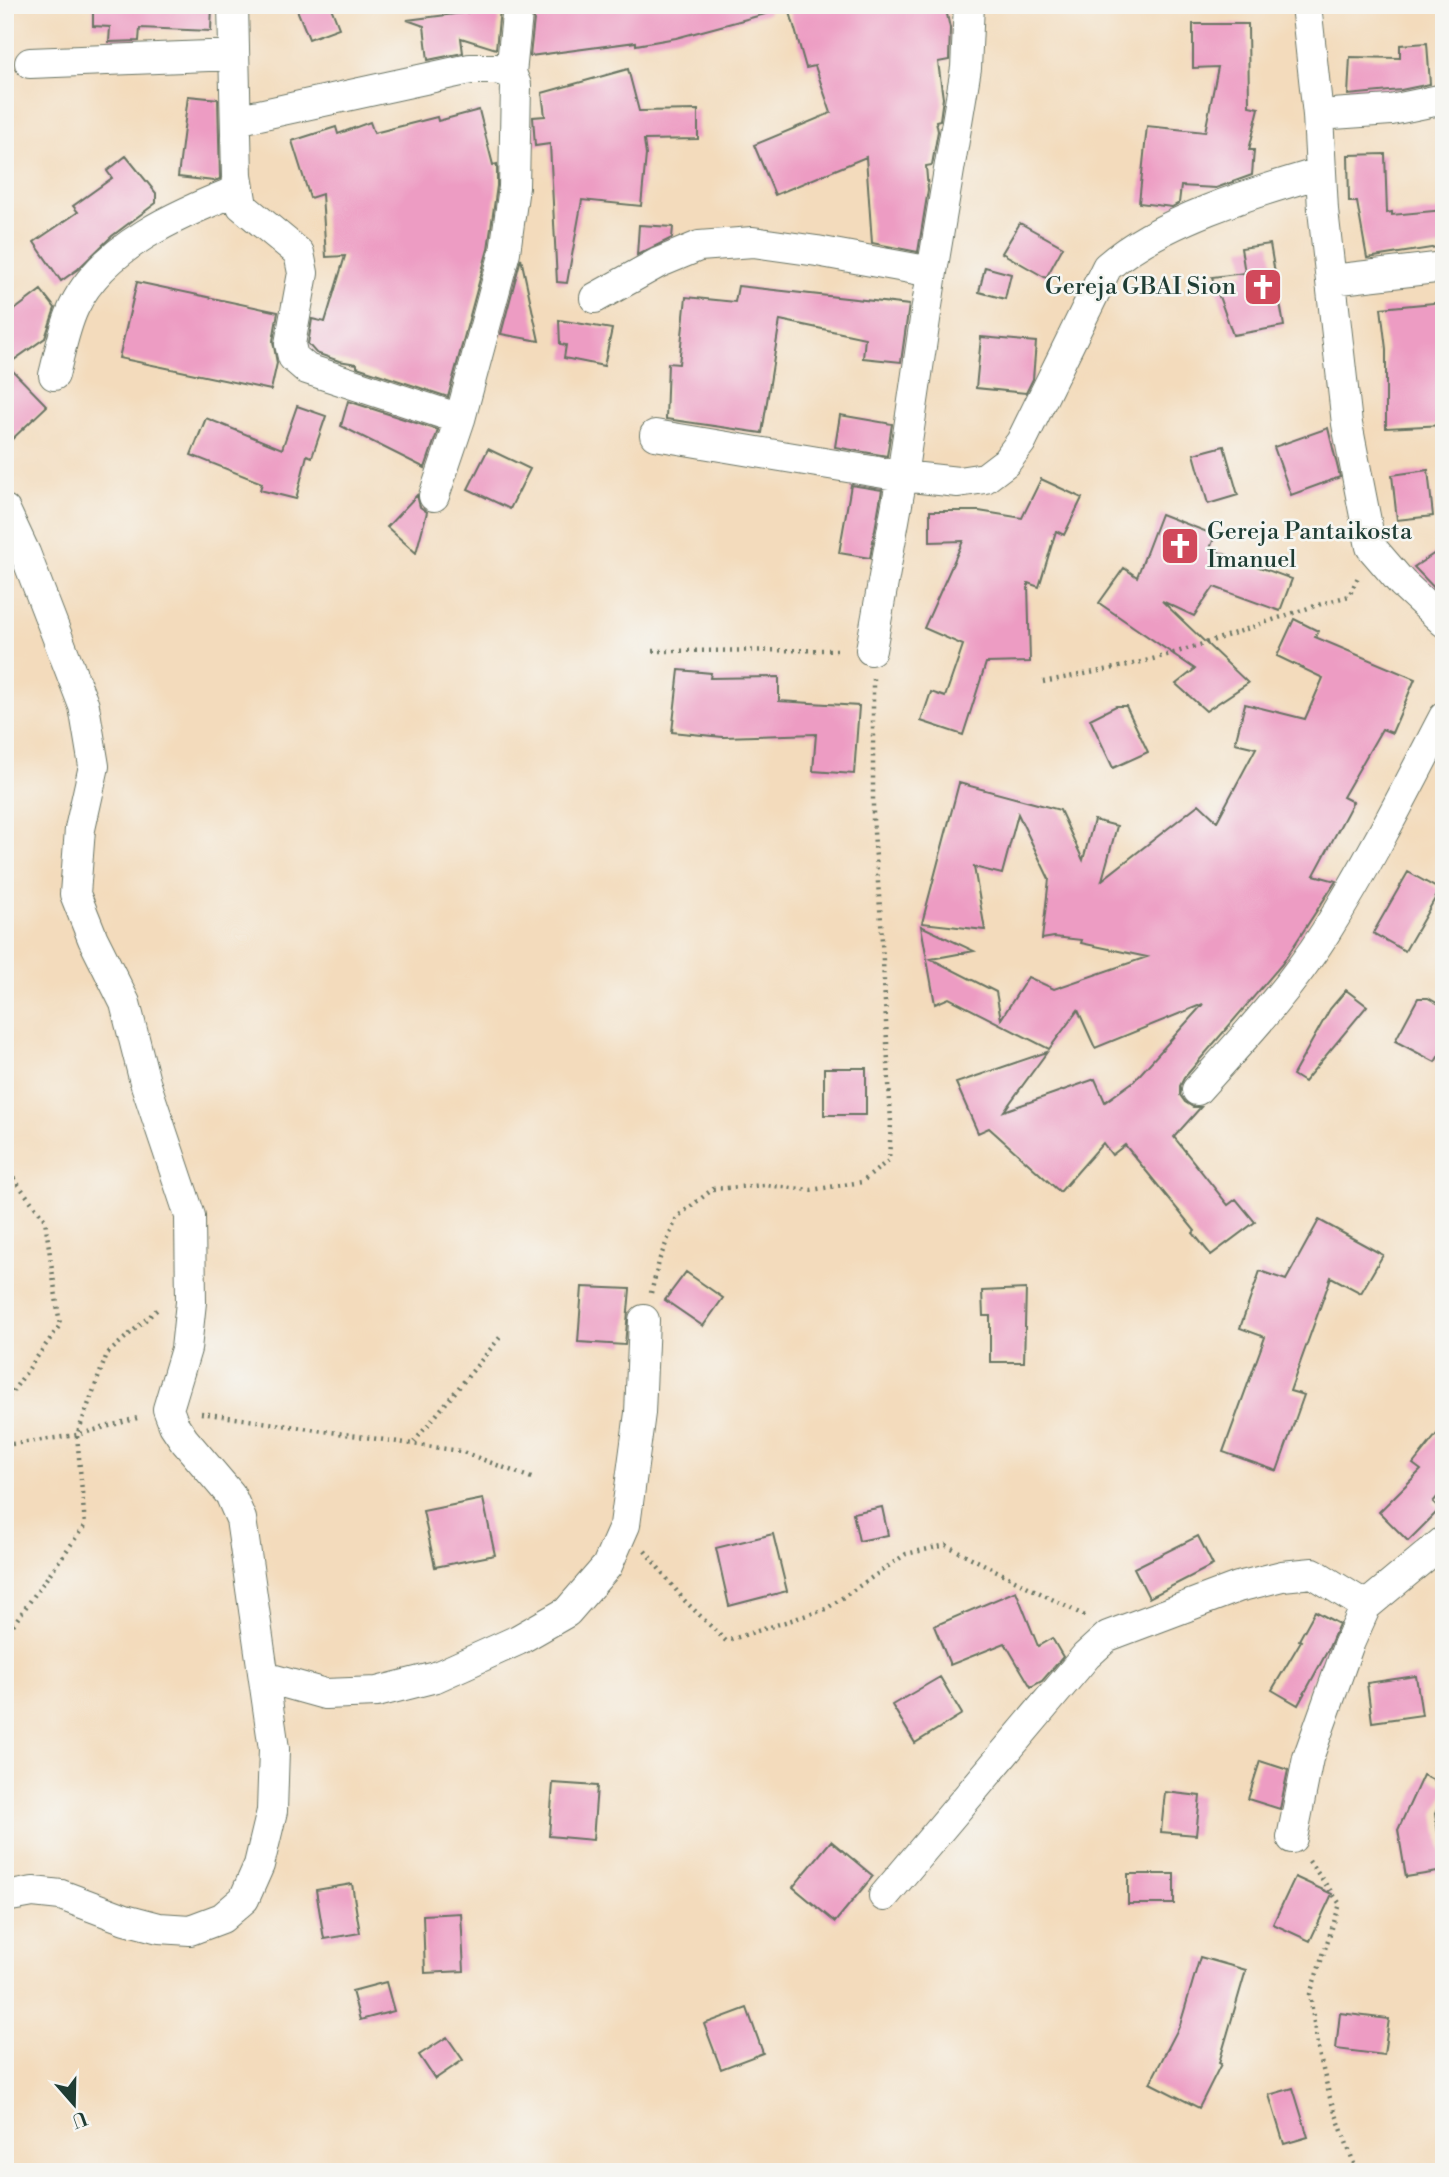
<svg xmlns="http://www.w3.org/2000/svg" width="1449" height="2177" font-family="'Libre Bodoni',serif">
	<rect width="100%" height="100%" fill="#f6f6f2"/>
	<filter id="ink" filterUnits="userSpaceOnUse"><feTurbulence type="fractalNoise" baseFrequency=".0143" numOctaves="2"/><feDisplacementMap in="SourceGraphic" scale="14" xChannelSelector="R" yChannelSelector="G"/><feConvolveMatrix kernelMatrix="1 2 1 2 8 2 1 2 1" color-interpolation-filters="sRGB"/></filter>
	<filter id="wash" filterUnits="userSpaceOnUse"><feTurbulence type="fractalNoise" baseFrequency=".00686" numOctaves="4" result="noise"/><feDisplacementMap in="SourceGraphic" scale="28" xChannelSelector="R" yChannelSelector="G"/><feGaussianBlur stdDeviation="1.57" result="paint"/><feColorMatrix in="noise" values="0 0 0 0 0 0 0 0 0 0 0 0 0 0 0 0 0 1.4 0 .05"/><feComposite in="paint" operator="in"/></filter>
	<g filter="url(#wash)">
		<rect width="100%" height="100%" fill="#f3dbbc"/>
		<g id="blocks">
			<path fill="#ed9cc3" d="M 93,5 L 212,5 L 211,31 L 140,28 L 139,41 L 109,42 L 110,27 L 93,26 Z
				M 295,5 L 330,5 L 339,28 L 309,39 Z
				M 577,5 L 768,5 L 769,13 L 676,38 L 636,45 L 636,42 L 530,56 L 535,10 L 578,11 Z
				M 788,5 L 945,5 L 950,28 L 949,60 L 938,62 L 943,98 L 940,120 L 936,121 L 938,131 L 932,165 L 926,166 L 928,190 L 918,252 L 872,243 L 866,157 L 775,195 L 754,145 L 831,113 L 815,66 L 806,68 Z
				M 494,9 L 500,9 L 496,49 L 461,38 L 463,53 L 428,60 L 424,26 L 407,20 Z
				M 1193,24 L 1248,24 L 1249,106 L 1259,108 L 1249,150 L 1254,150 L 1252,175 L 1216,188 L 1181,186 L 1179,203 L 1172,207 L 1139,203 L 1147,126 L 1205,132 L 1218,67 L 1193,68 Z
				M 1427,43 L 1430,84 L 1401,90 L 1348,95 L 1350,57 L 1400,58 L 1400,45 Z
				M 628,69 L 639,111 L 698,110 L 698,139 L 644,140 L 646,155 L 641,206 L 582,200 L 567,283 L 557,282 L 550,144 L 535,146 L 533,117 L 545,116 L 542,93 Z
				M 188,96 L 218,99 L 220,179 L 214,181 L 178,177 Z
				M 479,110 L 493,165 L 497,164 L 497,186 L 488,249 L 448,397 L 357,367 L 357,364 L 339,361 L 316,353 L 308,344 L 312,319 L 325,322 L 345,256 L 326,257 L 322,194 L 310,198 L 292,141 L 336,127 L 338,134 L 370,122 L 374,133 L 437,117 L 438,121 Z
				M 1385,154 L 1387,213 L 1392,212 L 1392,215 L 1444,210 L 1444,246 L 1367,258 L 1357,202 L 1349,202 L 1348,155 Z
				M 126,156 L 156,193 L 156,203 L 112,236 L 78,269 L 61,281 L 34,242 L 78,212 L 73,206 L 112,178 L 107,171 Z
				M 1020,223 L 1063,247 L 1046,278 L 1002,253 Z
				M 639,225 L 673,227 L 672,238 L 637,255 Z
				M 1270,244 L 1284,326 L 1233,335 L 1212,277 L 1245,273 L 1241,248 Z
				M 521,258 L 539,341 L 501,334 Z
				M 985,267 L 1011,274 L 1005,299 L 979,292 Z
				M 137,282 L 278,312 L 273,341 L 277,363 L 271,390 L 119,358 Z
				M 738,286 L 909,305 L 901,362 L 863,358 L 865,338 L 780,320 L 762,433 L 666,419 L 668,363 L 679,364 L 686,297 L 735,302 Z
				M 41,290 L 55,308 L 45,338 L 7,365 L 47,406 L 5,446 L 5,317 Z
				M 1444,302 L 1444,425 L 1386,428 L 1386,349 L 1381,308 Z
				M 559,320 L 612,329 L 604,366 L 564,358 L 566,345 L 560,344 Z
				M 981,337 L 1036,342 L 1033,379 L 1026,393 L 976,388 Z
				M 348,401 L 438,430 L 425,468 L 341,426 Z
				M 297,406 L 326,416 L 312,457 L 307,455 L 296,499 L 260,490 L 262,483 L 191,455 L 206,418 L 282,449 Z
				M 840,415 L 892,424 L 887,456 L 835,447 Z
				M 1328,428 L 1340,477 L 1291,495 L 1274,447 Z
				M 1224,446 L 1238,495 L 1208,504 L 1194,454 Z
				M 488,449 L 530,469 L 510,509 L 468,489 Z
				M 1428,470 L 1433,516 L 1397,520 L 1392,475 Z
				M 1041,479 L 1082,498 L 1064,535 L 1056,531 L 1039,587 L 1028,583 L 1030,662 L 986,663 L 963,735 L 921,721 L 931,692 L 945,697 L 963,645 L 924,628 L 963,541 L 930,542 L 930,511 L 979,511 L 1022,518 Z
				M 851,485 L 882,490 L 870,558 L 839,553 Z
				M 417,495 L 420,507 L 427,512 L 416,553 L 387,527 Z
				M 1161,514 L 1215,535 L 1210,549 L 1292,579 L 1280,611 L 1214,587 L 1194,616 L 1162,601 L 1248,683 L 1206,711 L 1176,684 L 1195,669 L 1099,603 L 1124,568 L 1137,577 Z
				M 1444,547 L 1444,598 L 1414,567 Z
				M 1294,619 L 1318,631 L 1315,637 L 1415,679 L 1392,733 L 1382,729 L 1343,797 L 1353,802 L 1314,875 L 1336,881 L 1282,964 L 1184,1078 L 1180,1086 L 1180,1095 L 1185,1102 L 1193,1107 L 1201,1107 L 1174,1137 L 1228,1205 L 1236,1199 L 1255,1222 L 1211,1255 L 1193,1233 L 1195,1231 L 1125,1145 L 1112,1155 L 1103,1143 L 1060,1192 L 989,1128 L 978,1133 L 956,1083 L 1047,1052 L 1004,1111 L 1095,1079 L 1105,1102 L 1134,1081 L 1203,1004 L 1095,1048 L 1078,1010 L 1049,1049 L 949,998 L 935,1004 L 921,926 L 974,951 L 931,959 L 996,992 L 1001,1019 L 1028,977 L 1054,989 L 1147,957 L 1081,943 L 1082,940 L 1054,937 L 1042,939 L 1049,879 L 1018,814 L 1002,874 L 974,867 L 985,930 L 922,923 L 959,783 L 1060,810 L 1083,860 L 1094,820 L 1117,826 L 1102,880 L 1199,804 L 1217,821 L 1256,748 L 1235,743 L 1245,704 L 1305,719 L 1323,678 L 1277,656 Z
				M 679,670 L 711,673 L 710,678 L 779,677 L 779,701 L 859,706 L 854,774 L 813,771 L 816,734 L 723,737 L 672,732 Z
				M 1116,706 L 1126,706 L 1148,752 L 1113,768 L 1090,719 Z
				M 1408,872 L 1440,890 L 1405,951 L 1373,933 Z
				M 1346,990 L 1367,1006 L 1304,1082 L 1293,1075 L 1330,1009 Z
				M 1418,998 L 1428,998 L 1444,1007 L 1444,1047 L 1435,1062 L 1395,1041 Z
				M 824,1068 L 866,1068 L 866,1115 L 824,1115 Z
				M 1319,1220 L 1383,1255 L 1361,1293 L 1331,1277 L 1290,1391 L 1304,1395 L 1277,1471 L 1223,1452 L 1265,1337 L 1240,1328 L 1260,1271 L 1286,1280 Z
				M 686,1272 L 723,1298 L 703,1326 L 665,1300 Z
				M 582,1287 L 630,1289 L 625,1345 L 578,1342 Z
				M 1026,1289 L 1024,1362 L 990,1362 L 990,1316 L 983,1316 L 982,1291 Z
				M 1444,1425 L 1444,1489 L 1433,1502 L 1440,1509 L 1408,1541 L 1379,1512 L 1421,1470 L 1413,1464 Z
				M 483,1499 L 495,1555 L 435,1567 L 423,1511 Z
				M 882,1507 L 888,1535 L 859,1541 L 853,1513 Z
				M 773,1534 L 787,1591 L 729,1606 L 716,1548 Z
				M 1198,1536 L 1213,1565 L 1149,1598 L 1134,1568 Z
				M 1016,1591 L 1038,1646 L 1052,1638 L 1063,1657 L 1042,1681 L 1031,1687 L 1005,1643 L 950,1665 L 934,1626 Z
				M 1315,1611 L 1339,1624 L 1328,1650 L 1298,1705 L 1272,1690 L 1301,1641 L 1299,1640 Z
				M 1416,1676 L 1422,1715 L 1372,1722 L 1367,1683 Z
				M 940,1677 L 962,1714 L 915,1743 L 892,1705 Z
				M 1260,1761 L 1288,1770 L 1280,1809 L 1248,1799 Z
				M 1423,1775 L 1444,1785 L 1444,1794 L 1435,1814 L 1444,1871 L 1406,1877 L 1398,1830 Z
				M 553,1783 L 597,1786 L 593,1840 L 549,1836 Z
				M 1165,1792 L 1200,1796 L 1196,1835 L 1161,1832 Z
				M 831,1841 L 873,1876 L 835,1922 L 793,1887 Z
				M 1128,1874 L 1174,1874 L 1174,1904 L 1128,1904 Z
				M 1295,1877 L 1332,1894 L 1310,1941 L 1273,1924 Z
				M 352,1884 L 360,1933 L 324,1939 L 316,1890 Z
				M 461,1913 L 464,1971 L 425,1973 L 423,1915 Z
				M 1200,1957 L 1246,1970 L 1219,2063 L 1221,2064 L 1199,2108 L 1150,2083 L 1180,2025 Z
				M 386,1982 L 394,2011 L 360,2020 L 352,1991 Z
				M 747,2008 L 763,2053 L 721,2069 L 704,2024 Z
				M 1340,2013 L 1389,2019 L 1384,2055 L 1336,2049 Z
				M 447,2037 L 463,2060 L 435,2079 L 419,2055 Z
				M 1293,2088 L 1308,2137 L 1284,2144 L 1269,2095 Z"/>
		</g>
	</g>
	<g filter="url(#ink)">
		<use href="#blocks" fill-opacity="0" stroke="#697464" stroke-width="2"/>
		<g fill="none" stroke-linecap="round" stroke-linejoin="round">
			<g stroke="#697464" stroke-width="32">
				<path id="minor" d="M 233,5 L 237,176 L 242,206 L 299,253 L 303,273 L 290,344 L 293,357 L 307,369 L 460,419
					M 1306,5 L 1318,115 L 1323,210 L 1347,424 L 1371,547 L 1402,583 L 1444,622
					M 30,63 L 234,55
					M 511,73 L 518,5
					M 1318,115 L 1391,110 L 1444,99
					M 236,120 L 470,69 L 496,69 L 511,73 L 516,85 L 514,187 L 505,252 L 460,419 L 434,496
					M 1332,280 L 1444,267
					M 595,298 L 658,263 L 699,246 L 753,242 L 817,251 L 932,272
					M 54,375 C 60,352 64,328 74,307 C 103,246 180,213 239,190
					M 655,435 L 902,476 L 958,482 L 985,478 L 1006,462 L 1021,442 L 1107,267 C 1159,221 1254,192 1320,173
					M 5,510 L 25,553 L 84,706 L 94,766 L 80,829 L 75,894 L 93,939 L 125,1003 L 145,1082 L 190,1216 L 191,1302 L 186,1349 L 168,1409 L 174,1425 L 184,1440 L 230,1494 L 241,1519 L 274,1749 L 272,1811 L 259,1865 L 244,1899 L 222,1918 L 190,1930 L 159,1928 L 125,1919 L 61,1895 L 33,1892 L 5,1897
					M 871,650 L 902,476 L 932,272 L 966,68 L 969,5
					M 1197,1090 C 1242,1040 1289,990 1325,933 C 1369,863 1406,790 1444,717
					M 264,1677 L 325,1694 L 377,1692 L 436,1677 L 518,1640 L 567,1612 L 607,1566 L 625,1525 L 640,1413 L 644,1320
					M 1292,1838 L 1308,1758 L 1348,1646 L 1366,1606 L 1444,1541
					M 884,1896 L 1086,1656 L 1108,1636 L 1238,1587 L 1282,1576 L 1313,1573 L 1366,1606"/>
			</g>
			<path stroke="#697464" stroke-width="4.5" stroke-dasharray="2 5" stroke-linecap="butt" d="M 653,651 L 842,650
				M 1043,682 C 1078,675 1114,669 1149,660 C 1217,642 1282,614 1349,596 L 1358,577
				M 5,1167 L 45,1220 L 60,1325 L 5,1402
				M 651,1293 L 660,1258 L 677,1217 L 713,1189 L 765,1185 L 811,1190 L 862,1182 L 889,1160 L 891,1123 L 881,921 L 873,819 L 873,678
				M 201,1413 L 460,1451 L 534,1479
				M 414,1442 L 502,1335
				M 5,1445 L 77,1435 L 141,1417
				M 645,1551 L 684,1600 L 726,1641 L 826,1609 L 906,1554 L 946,1545 L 1087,1617
				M 5,1636 L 85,1525 L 77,1435 L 107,1354 L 160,1307
				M 1309,1861 L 1340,1904 L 1310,1994 L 1317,2045 L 1330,2098 L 1357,2172"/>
			<use href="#minor" stroke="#fff" stroke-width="30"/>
		</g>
	</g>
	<defs>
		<g id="church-square" transform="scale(2.0125)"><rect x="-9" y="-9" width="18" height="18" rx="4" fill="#d1495b" stroke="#f6f6f2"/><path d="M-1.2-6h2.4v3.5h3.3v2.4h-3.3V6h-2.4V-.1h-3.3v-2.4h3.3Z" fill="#fff"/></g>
	</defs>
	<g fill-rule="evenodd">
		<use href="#church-square" x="1263" y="287"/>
		<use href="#church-square" x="1180" y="546"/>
	</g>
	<g text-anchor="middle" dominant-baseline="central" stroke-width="5" stroke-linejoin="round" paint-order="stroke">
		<g font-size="24" fill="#1f3d34" stroke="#f6f6f2" text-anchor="end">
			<text x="1236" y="287">Gereja GBAI Sion</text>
			<text x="1207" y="532" text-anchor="start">Gereja Pantaikosta<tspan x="1207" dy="28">Imanuel</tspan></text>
		</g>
	</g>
	<rect width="1449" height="2177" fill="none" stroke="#f6f6f2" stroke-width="28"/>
	<g transform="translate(74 2104) rotate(160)" stroke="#f6f6f2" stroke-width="5" paint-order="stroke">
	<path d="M0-5L12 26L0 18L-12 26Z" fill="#1f3d34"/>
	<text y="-10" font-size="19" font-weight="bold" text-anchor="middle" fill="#1f3d34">U</text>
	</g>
</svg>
